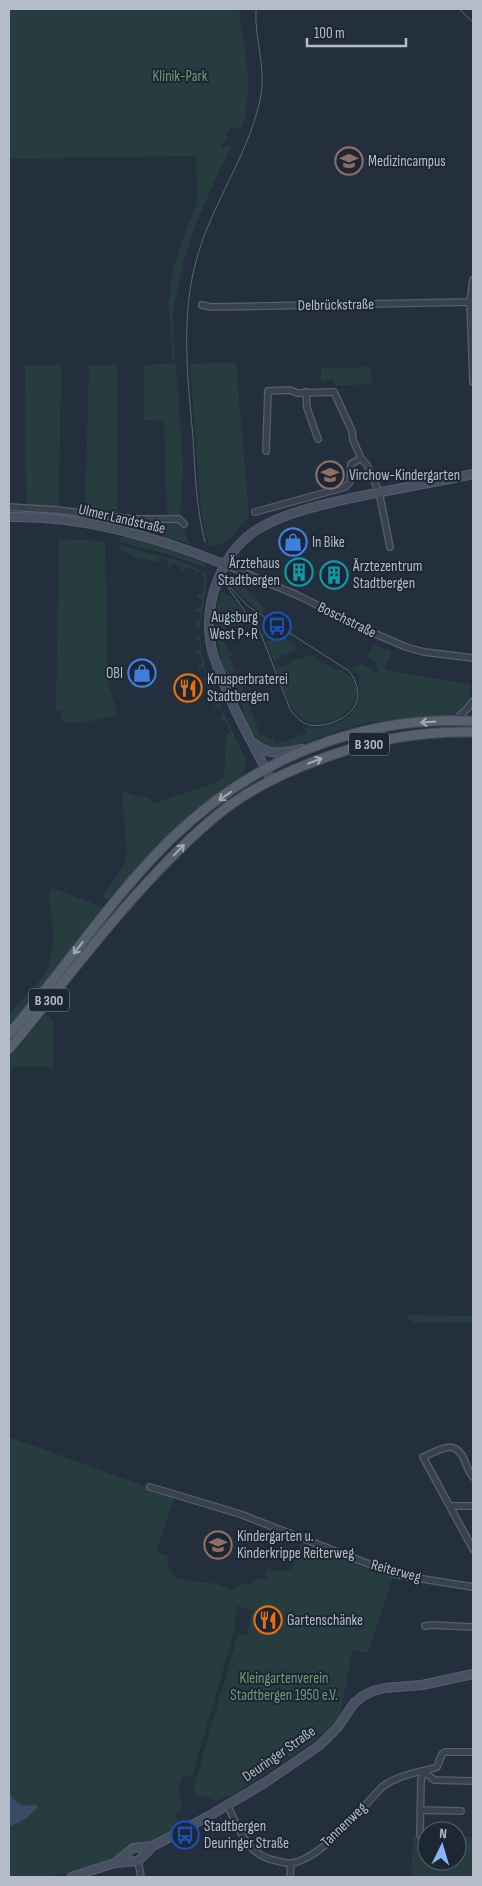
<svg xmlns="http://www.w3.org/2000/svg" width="482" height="1886" font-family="'Sofia Sans Condensed',sans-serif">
	<rect width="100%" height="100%" fill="#242f3e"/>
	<path fill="#263c3f" d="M 9,9 L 241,9 L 239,13 C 245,53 254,86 242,127 L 231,128 L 226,134 L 227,140 L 221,145 L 221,150 L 229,145 L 231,147 C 204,203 180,254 173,317 C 172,332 174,348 175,363 L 176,364 L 183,466 L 180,517 L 167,517 L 164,421 L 144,420 L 144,365 L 173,363 L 170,318 L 168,308 L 173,271 L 181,244 L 197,202 L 196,156 L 9,159 Z
		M 236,362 L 249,516 C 239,527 227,548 210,546 L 205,531 L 201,509 L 190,364 Z
		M 25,365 L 61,365 L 59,508 L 26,505 Z
		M 89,365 L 117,365 L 117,516 L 85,511 Z
		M 371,367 L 372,384 L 335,386 L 334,380 L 321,381 L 321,368 Z
		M 9,510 L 58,513 L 125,522 L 179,522 C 187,527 184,538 191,544 L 163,536 L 156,532 C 107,524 59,514 9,512 Z
		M 126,535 L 141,539 L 207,564 L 205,567 L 160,552 L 119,542 L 121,538 Z
		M 59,539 L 105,541 L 108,682 L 118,715 L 86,722 L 62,722 L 62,710 L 56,710 Z
		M 119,545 L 176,560 L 203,571 L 194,574 L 195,570 L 186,567 L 184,571 L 181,570 L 182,566 L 173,563 L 171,567 L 168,566 L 169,561 L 159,558 L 158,563 C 146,559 122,557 119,545 Z
		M 206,572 C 210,579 201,615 200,627 C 200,645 203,663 210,681 L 205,682 L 202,679 L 206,677 L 203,668 L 199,669 L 198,665 L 202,664 L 200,654 L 196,655 L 195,651 L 200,650 L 200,640 L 195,640 L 195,637 L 200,637 L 200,627 L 195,627 L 195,622 L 199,622 L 200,613 L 195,612 L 196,608 L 200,609 L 202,599 L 197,598 L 198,594 L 202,595 L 204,586 L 200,584 L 205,582 L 202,575 L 197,576 Z
		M 230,582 L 237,582 L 243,585 L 265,609 L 262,614 L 238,593 Z
		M 222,592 L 228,596 L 230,594 L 254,626 L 250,628 L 247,621 L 241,620 L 240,616 L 227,621 L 228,625 L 226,627 L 225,632 L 221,634 L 228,653 L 233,652 L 234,654 L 229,656 L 235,670 L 239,669 L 240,670 L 228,675 L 224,671 C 218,650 210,612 222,592 Z
		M 281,636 L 296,645 L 294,652 L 280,656 L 279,658 L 274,661 L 266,642 Z
		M 374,645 L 392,651 L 384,670 L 471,684 C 470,702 461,714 444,716 L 390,722 L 372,721 L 337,731 L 288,749 L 271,748 L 261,743 L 246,723 L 241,701 L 234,690 L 236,683 L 243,679 L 244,681 L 240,683 L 247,699 L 251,698 L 252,700 L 248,702 L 261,736 L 265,734 L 266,738 L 274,740 L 275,744 L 307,733 L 305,728 C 311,726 318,729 324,727 C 349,722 365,707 358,680 L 361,676 L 350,668 L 362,664 L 377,673 L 379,669 L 376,666 L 377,662 L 367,657 Z
		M 311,655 L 338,671 L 340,669 C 387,697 324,740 299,716 C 288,707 281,680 276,666 L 281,665 L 284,666 L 289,664 L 291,661 Z
		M 212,694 L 215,694 L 246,760 L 246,767 L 242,774 L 244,776 C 191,810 150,854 108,901 L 102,896 L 123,867 L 127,853 L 122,790 L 136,796 L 148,797 L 153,803 L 215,783 L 221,780 L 224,776 L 226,735 L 230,733 L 225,720 L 221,722 L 219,718 L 223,716 L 219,707 L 215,708 L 214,705 L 218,703 L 215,697 L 210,698 Z
		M 51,889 L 55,889 L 103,907 L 59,966 L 9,1029 L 9,1014 C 20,1002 33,990 43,976 C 58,954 52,921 49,896 Z
		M 46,1014 L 53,1020 L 54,1067 L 13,1067 L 9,1072 L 9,1058 Z
		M 410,1315 L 473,1316 L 473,1323 L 415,1322 L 407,1318 L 407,1316 Z
		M 9,1437 L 175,1497 L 156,1551 L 168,1556 C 163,1587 199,1579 216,1584 C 221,1585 227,1588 232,1590 L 245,1583 L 251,1585 L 259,1577 L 267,1580 L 265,1574 L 269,1569 L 276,1571 L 292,1569 L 301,1543 L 393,1578 L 368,1653 L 352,1650 L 340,1718 L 313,1742 L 230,1797 L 228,1796 L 217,1801 L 195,1794 L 193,1790 L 238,1634 L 246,1635 L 253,1610 L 237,1606 L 234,1632 L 192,1777 L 183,1776 L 178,1788 L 182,1809 L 175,1815 L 179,1826 L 151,1842 L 128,1845 L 123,1853 L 110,1860 L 68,1873 L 44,1877 L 9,1877 Z
		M 413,1835 L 427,1836 L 427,1861 L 457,1861 L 457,1837 L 473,1837 L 473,1877 L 411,1877 Z"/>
	<path fill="#394c67" d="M 9,1794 C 18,1804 22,1808 36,1804 L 38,1807 L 25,1819 L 9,1827 Z"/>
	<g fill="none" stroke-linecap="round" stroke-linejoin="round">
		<g stroke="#565f6c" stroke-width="8">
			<path id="street" d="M 473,280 L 470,302 L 473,382
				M 202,305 L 211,307 L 470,302
				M 306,392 L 307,408 L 318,439
				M 266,451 L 268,391 L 290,390 L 297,393 L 334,392 L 352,431 L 353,440 L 361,458 L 367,465 L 379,492 L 390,547
				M 9,507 L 56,510 L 133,519 L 179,519 L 184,524
				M 255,512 L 345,487 L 350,482 L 351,464 L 361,458
				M 226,565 L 297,595 L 371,632 L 406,647 L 424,652 L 473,658
				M 455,720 L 467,709 L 473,701
				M 473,1477 C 469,1472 466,1465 464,1459 C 454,1438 440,1450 423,1457 L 473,1549
				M 150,1487 L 240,1514 L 392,1573 L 404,1576 L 473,1587
				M 450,1506 L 473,1506
				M 425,1626 L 432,1625 L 473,1627
				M 424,1771 L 434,1780 L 473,1781
				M 228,1806 C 234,1820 240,1834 250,1846 C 257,1854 266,1859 277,1861 C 281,1862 287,1864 292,1863 C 322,1858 361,1809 382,1787 C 399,1774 418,1773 437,1767 L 442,1754 L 445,1752 L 473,1752
				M 420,1810 L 461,1811
				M 420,1835 L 421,1780 L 424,1771
				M 138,1861 L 141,1877
				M 290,1877 L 291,1864"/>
		</g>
		<g stroke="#565f6c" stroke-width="10">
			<path id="secondary" d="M 9,517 C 83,515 158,537 226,565
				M 254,743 C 270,757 282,753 302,749
				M 271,780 C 253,743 232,709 219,670 C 216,662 212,654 211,645 C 203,604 221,552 258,529 C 285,513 317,506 347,499 C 389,490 431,483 473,474
				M 116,1862 L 133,1848 L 153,1846
				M 71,1877 L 115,1863 L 138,1861 L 153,1846 L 209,1816 L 266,1782 L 320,1745 L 338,1727 L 354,1703 L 363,1696 L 373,1691 L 385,1688 L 422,1685 L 473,1674"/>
		</g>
		<g stroke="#414a57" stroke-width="11">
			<path id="primary" d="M 9,1034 C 64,970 111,898 171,839 C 252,760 360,715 473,721
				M 9,1049 C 59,989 106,925 160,869 C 183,845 206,822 233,803 C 263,782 297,767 332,755 C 376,739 426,731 473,732"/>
		</g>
		<use href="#street" stroke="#38414e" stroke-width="5.5"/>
		<use href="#secondary" stroke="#465061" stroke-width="8"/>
		<use href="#primary" stroke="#56606e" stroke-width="9"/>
		<path stroke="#5a6575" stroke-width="1" d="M 459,9 L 473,22
			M 205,542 C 196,507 195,472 193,437 C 187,371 179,306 202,242 C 219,193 251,148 261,95 C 266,66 254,37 256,9
			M 227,586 L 261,634 L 290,709 C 294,714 298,720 304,723 C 313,727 322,726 331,723 C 358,714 366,694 349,671 L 263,616 L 248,606 L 228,585"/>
	</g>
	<defs><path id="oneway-shaft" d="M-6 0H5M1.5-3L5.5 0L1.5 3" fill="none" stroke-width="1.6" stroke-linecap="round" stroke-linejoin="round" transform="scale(1.25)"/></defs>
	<g stroke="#a1aab7">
		<use href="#oneway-shaft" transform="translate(428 722) rotate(176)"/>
		<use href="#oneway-shaft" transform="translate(315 761) rotate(-21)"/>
		<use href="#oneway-shaft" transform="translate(225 796) rotate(145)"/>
		<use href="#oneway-shaft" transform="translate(179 850) rotate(-46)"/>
		<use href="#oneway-shaft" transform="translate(78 948) rotate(128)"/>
	</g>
	<defs>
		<g id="university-ring" transform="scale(1.4375)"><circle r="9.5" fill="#1d2633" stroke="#8d6e63" stroke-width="1.5"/><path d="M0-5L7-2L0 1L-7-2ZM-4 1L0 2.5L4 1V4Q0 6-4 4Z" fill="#8d6e63"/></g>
		<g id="school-ring" transform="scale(1.4375)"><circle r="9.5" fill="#1d2633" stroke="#8d6e63" stroke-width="1.5"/><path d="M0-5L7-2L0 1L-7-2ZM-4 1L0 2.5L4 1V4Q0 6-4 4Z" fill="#8d6e63"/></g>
		<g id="shop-ring" transform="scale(1.4375)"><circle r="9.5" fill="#1d2633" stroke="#3f7fe0" stroke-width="1.5"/><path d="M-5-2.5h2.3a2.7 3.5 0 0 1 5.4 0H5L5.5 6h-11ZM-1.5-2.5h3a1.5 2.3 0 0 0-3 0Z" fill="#3f7fe0"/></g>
		<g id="building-ring" transform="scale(1.4375)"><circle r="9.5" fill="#1d2633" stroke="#0f9aa8" stroke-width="1.5"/><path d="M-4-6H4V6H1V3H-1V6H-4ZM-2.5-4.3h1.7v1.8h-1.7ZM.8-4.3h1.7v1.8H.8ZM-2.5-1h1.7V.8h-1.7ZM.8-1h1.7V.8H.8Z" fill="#0f9aa8"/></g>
		<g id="bus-ring" transform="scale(1.4375)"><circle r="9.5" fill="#1d2633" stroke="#1a4fb4" stroke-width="1.5"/><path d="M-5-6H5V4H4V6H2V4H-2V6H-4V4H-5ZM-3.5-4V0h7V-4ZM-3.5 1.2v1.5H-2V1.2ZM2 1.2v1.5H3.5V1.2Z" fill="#1a4fb4"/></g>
		<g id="restaurant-ring" transform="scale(1.4375)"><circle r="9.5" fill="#1d2633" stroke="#e8710a" stroke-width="1.5"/><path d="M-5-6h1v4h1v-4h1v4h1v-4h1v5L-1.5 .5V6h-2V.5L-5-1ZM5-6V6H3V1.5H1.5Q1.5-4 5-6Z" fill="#e8710a"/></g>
	</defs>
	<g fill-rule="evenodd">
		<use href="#university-ring" x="349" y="161"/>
		<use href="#school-ring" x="330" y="475"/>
		<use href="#shop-ring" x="293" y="542"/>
		<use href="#building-ring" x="299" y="572"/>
		<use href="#building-ring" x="334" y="575"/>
		<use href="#bus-ring" x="277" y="626"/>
		<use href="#shop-ring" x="142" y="673"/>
		<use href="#restaurant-ring" x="188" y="688"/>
		<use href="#school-ring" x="218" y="1545"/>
		<use href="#restaurant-ring" x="268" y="1620"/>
		<use href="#bus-ring" x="185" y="1835"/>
	</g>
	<g text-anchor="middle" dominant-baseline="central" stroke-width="4" stroke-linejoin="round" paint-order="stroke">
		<g fill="#1d2633" stroke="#878f9c" stroke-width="1">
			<rect x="349" y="732.5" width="40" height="23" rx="4"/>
			<rect x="29" y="988.5" width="40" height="23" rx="4"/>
		</g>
		<g font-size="14" font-weight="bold" fill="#b4bcc9">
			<text x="369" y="744">B 300</text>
			<text x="49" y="1000">B 300</text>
		</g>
		<g font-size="15" fill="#6b9a76" stroke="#1d2633">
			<text x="180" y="76">Klinik-Park</text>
			<text x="284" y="1678">Kleingartenverein<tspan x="284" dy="17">Stadtbergen 1950 e.V.</tspan></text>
		</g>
		<g font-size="15" fill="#b4bcc9" stroke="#1d2633" text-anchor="start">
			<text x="368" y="161">Medizincampus</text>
			<text x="349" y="475">Virchow-Kindergarten</text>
			<text x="312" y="542">In Bike</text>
			<text x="280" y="563" text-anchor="end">Ärztehaus<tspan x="280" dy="17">Stadtbergen</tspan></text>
			<text x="353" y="566">Ärztezentrum<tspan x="353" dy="17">Stadtbergen</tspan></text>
			<text x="258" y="617" text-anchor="end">Augsburg<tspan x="258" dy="17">West P+R</tspan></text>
			<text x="123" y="673" text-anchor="end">OBI</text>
			<text x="207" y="679">Knusperbraterei<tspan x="207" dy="17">Stadtbergen</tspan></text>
			<text x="237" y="1536">Kindergarten u.<tspan x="237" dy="17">Kinderkrippe Reiterweg</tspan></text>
			<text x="287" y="1620">Gartenschänke</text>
			<text x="204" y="1826">Stadtbergen<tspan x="204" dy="17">Deuringer Straße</tspan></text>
		</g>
		<g font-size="15" fill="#b4bcc9" stroke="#1d2633">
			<text transform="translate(336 305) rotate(-1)">Delbrückstraße</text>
			<text transform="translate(122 519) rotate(13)">Ulmer Landstraße</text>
			<text transform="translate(347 620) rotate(26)">Boschstraße</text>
			<text transform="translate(396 1571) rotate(15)">Reiterweg</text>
			<text transform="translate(279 1754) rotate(-35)">Deuringer Straße</text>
			<text transform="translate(344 1825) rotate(-44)">Tannenweg</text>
		</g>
	</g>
	<rect width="482" height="1886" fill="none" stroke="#b4bcc9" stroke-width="20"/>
	<g transform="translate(442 1846) rotate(5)"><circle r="24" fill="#1d2633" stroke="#59626f"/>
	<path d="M0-4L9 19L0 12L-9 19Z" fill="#8ab4f8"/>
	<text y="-8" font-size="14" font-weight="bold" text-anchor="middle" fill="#b4bcc9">N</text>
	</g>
	<path d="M307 38v8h99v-8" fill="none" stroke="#b4bcc9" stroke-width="2.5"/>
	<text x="314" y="38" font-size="15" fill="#b4bcc9" stroke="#1d2633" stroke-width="4" paint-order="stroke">100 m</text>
</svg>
